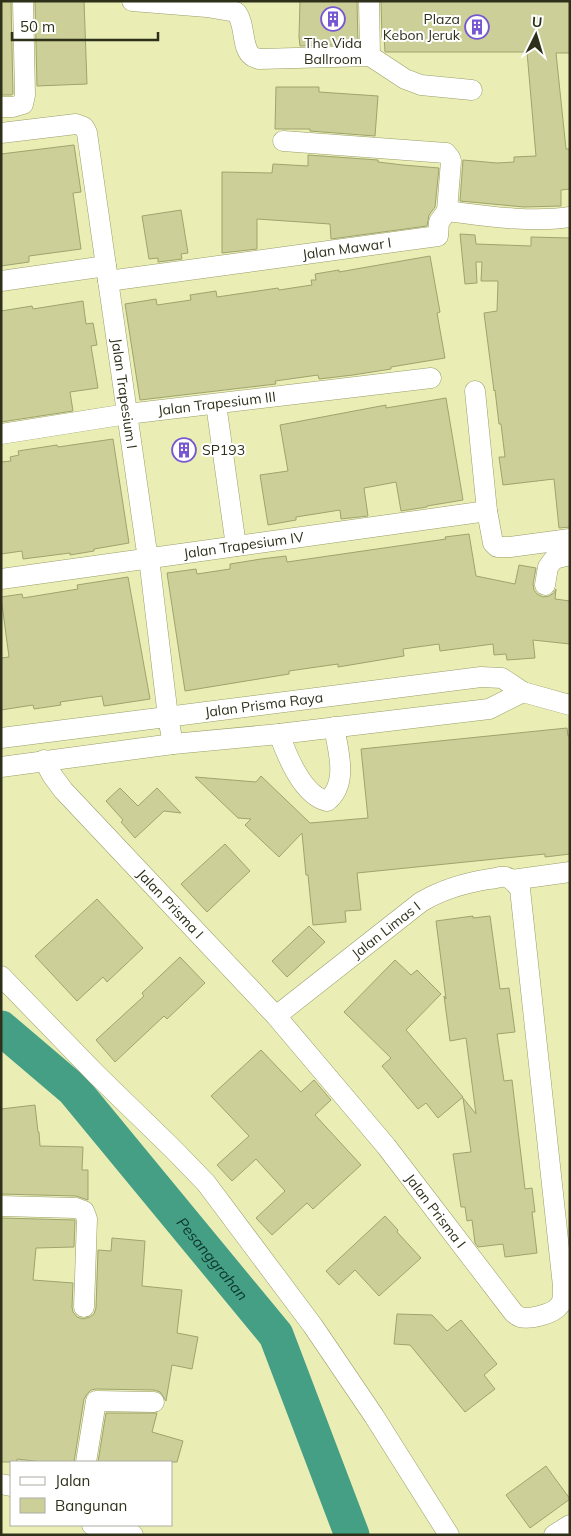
<svg xmlns="http://www.w3.org/2000/svg" width="571" height="1536" font-family="Mulish,sans-serif">
	<rect width="100%" height="100%" fill="#eaeeb5"/>
	<g fill="none" stroke-linecap="round" stroke-linejoin="round">
		<path stroke="#459f85" stroke-width="35" id="s1" d="M 1,1028 L 74,1090 L 276,1335 L 352,1535"/>
	</g>
	<path fill="#ccd098" stroke="#9fa36d" d="M 1,1 L 11,1 L 13,94 L 11,95 L 1,95 Z
		M 35,1 L 84,1 L 87,84 L 37,86 Z
		M 300,1 L 357,1 L 358,44 L 300,46 L 299,37 Z
		M 381,1 L 570,1 L 570,53 L 556,53 L 566,149 L 570,149 L 570,189 L 561,190 L 561,206 L 524,207 L 460,201 L 463,160 L 497,163 L 514,162 L 514,157 L 536,156 L 527,52 L 385,52 L 384,37 L 382,38 Z
		M 276,87 L 319,87 L 319,92 L 378,96 L 375,136 L 310,131 L 310,129 L 275,129 Z
		M 74,145 L 81,192 L 73,193 L 81,249 L 29,256 L 29,262 L 1,266 L 1,154 Z
		M 308,155 L 378,160 L 378,162 L 403,165 L 439,168 L 435,207 L 429,215 L 427,226 L 331,239 L 330,224 L 257,219 L 257,249 L 222,253 L 222,172 L 272,173 L 273,164 L 308,166 Z
		M 181,210 L 188,253 L 181,254 L 182,259 L 158,262 L 158,258 L 149,259 L 142,216 Z
		M 460,234 L 475,235 L 476,244 L 531,246 L 531,237 L 570,238 L 570,527 L 559,528 L 554,479 L 503,485 L 499,457 L 505,457 L 501,424 L 499,424 L 495,390 L 494,391 L 484,313 L 497,311 L 498,281 L 481,281 L 482,262 L 476,262 L 477,283 L 465,284 Z
		M 430,256 L 440,312 L 437,313 L 445,358 L 391,367 L 391,369 L 353,375 L 319,379 L 318,375 L 275,381 L 276,384 L 140,400 L 125,304 L 156,299 L 157,305 L 191,300 L 190,295 L 216,291 L 217,297 L 278,288 L 279,290 L 312,285 L 311,280 L 316,280 L 315,274 L 339,270 L 339,272 Z
		M 83,301 L 86,324 L 93,323 L 97,345 L 91,346 L 98,388 L 70,392 L 73,411 L 1,422 L 1,311 L 32,306 L 33,309 Z
		M 446,398 L 463,500 L 427,506 L 427,507 L 401,511 L 396,482 L 364,488 L 368,516 L 341,519 L 340,510 L 296,517 L 296,520 L 268,525 L 260,475 L 288,471 L 280,425 L 386,405 L 386,408 Z
		M 113,439 L 129,543 L 94,549 L 94,551 L 70,555 L 70,553 L 23,559 L 22,551 L 1,554 L 1,462 L 11,461 L 10,457 L 19,455 L 18,451 L 57,445 L 58,447 Z
		M 191,439 L 193,458 L 178,460 L 175,441 Z
		M 469,534 L 476,576 L 515,584 L 519,565 L 536,568 L 533,584 L 534,590 L 537,594 L 543,597 L 549,596 L 554,593 L 556,589 L 555,599 L 570,601 L 570,644 L 533,640 L 535,658 L 507,660 L 506,654 L 494,655 L 493,644 L 440,651 L 439,644 L 403,649 L 404,656 L 338,667 L 338,664 L 289,671 L 289,674 L 185,691 L 167,573 L 196,569 L 197,574 L 230,569 L 230,564 L 261,559 L 286,556 L 287,562 L 446,539 L 445,537 Z
		M 128,577 L 150,699 L 104,706 L 102,696 L 60,702 L 61,705 L 34,709 L 33,705 L 1,710 L 1,658 L 9,657 L 1,597 L 22,594 L 23,598 L 78,589 L 77,585 Z
		M 567,728 L 568,736 L 570,736 L 570,854 L 545,857 L 545,854 L 357,873 L 361,910 L 345,911 L 346,922 L 313,925 L 308,875 L 306,875 L 302,833 L 279,857 L 245,825 L 251,819 L 238,818 L 195,777 L 256,782 L 261,776 L 310,823 L 368,818 L 361,749 Z
		M 120,788 L 138,806 L 157,788 L 181,813 L 164,811 L 135,838 L 121,822 L 123,820 L 106,801 Z
		M 225,844 L 250,871 L 207,912 L 181,884 Z
		M 97,899 L 143,948 L 107,982 L 103,977 L 77,1001 L 35,956 Z
		M 473,916 L 473,918 L 490,916 L 500,989 L 509,988 L 515,1032 L 497,1034 L 504,1081 L 512,1080 L 525,1189 L 532,1188 L 535,1212 L 532,1212 L 537,1253 L 505,1257 L 503,1244 L 478,1247 L 475,1243 L 472,1220 L 467,1221 L 465,1207 L 461,1207 L 453,1154 L 471,1152 L 463,1098 L 476,1114 L 466,1038 L 450,1041 L 444,996 L 446,999 L 436,921 Z
		M 309,926 L 325,942 L 287,977 L 272,961 Z
		M 180,957 L 205,983 L 167,1019 L 164,1016 L 115,1062 L 96,1040 L 144,996 L 142,993 Z
		M 395,960 L 411,975 L 417,970 L 441,994 L 406,1030 L 463,1097 L 438,1118 L 426,1103 L 418,1109 L 382,1066 L 391,1058 L 344,1012 Z
		M 261,1050 L 301,1092 L 314,1080 L 331,1100 L 315,1115 L 361,1165 L 313,1209 L 307,1203 L 272,1235 L 256,1218 L 285,1191 L 256,1159 L 232,1181 L 217,1165 L 249,1136 L 211,1096 Z
		M 35,1105 L 38,1132 L 39,1132 L 40,1146 L 83,1147 L 82,1170 L 88,1170 L 88,1200 L 76,1196 L 1,1194 L 1,1109 Z
		M 385,1216 L 398,1230 L 397,1232 L 421,1258 L 379,1296 L 355,1270 L 339,1285 L 326,1271 Z
		M 1,1218 L 75,1220 L 74,1247 L 36,1248 L 33,1280 L 73,1283 L 72,1307 L 73,1312 L 77,1317 L 83,1319 L 90,1317 L 94,1314 L 96,1308 L 98,1250 L 111,1251 L 112,1238 L 145,1241 L 142,1286 L 182,1290 L 177,1333 L 198,1337 L 192,1369 L 172,1365 L 166,1401 L 160,1392 L 154,1390 L 96,1389 L 91,1390 L 87,1394 L 84,1399 L 74,1462 L 42,1462 L 17,1459 L 16,1462 L 1,1462 Z
		M 397,1314 L 432,1315 L 447,1331 L 461,1320 L 497,1364 L 484,1375 L 495,1389 L 465,1412 L 410,1345 L 394,1344 Z
		M 106,1413 L 157,1413 L 152,1432 L 183,1441 L 177,1462 L 98,1462 Z
		M 546,1466 L 570,1499 L 530,1528 L 506,1495 Z"/>
	<g fill="none" stroke-linecap="round" stroke-linejoin="round">
		<g stroke="#9a9e68" stroke-width="21">
			<g id="minor">
				<path d="M 132,1 L 207,7 L 236,12 C 246,24 241,48 252,56 C 254,58 257,58 259,59 L 370,56 L 369,1"/>
				<path d="M 370,56 L 405,79 L 421,85 L 472,90"/>
				<path d="M 1,107 L 13,107 L 23,104 L 25,95 L 23,1"/>
				<path id="s2" d="M 1,133 L 76,124 L 84,127 L 87,133 L 146,546 L 149,558 L 168,717 L 173,744"/>
				<path d="M 283,141 L 446,153 L 450,158 L 451,161 L 447,211"/>
				<path d="M 447,211 C 487,216 529,223 570,217"/>
				<path d="M 1,281 L 106,266"/>
				<path id="s3" d="M 108,281 L 438,236 L 439,222 L 447,211"/>
				<path d="M 475,391 L 487,511 L 493,543 L 497,547 L 510,547 L 570,539"/>
				<path d="M 216,404 L 236,546"/>
				<path id="s4" d="M 1,434 L 127,414 L 431,378"/>
				<path id="s5" d="M 1,579 L 487,511"/>
				<path d="M 545,585 L 548,567 L 554,559 L 570,555"/>
				<path d="M 279,734 C 287,756 303,796 327,801 C 349,784 338,750 334,727"/>
				<path id="s6" d="M 1,738 L 481,677 L 502,678 L 523,692 L 570,705"/>
				<path id="s7" d="M 44,760 L 52,775 L 63,790 L 276,1016 L 386,1146 L 513,1312 C 515,1314 517,1316 520,1317 C 529,1320 553,1314 559,1306 C 564,1301 563,1293 563,1286 L 520,889 C 516,884 512,878 505,877 C 500,876 494,879 489,879 C 464,883 443,889 421,902 L 276,1016"/>
				<path d="M 1,767 L 173,744 L 279,734 L 489,709 L 523,692"/>
				<path d="M 512,880 L 570,872"/>
				<path d="M 1,976 L 96,1074 L 173,1149 L 206,1183 L 313,1326 L 374,1416 L 449,1535"/>
				<path d="M 1,1206 L 76,1208 L 84,1211 L 87,1219 L 84,1307"/>
				<path d="M 86,1462 L 96,1401 L 154,1402"/>
				<path d="M 1,1484 L 11,1486"/>
				<path d="M 92,1525 L 133,1535"/>
				<path d="M 554,1535 L 570,1525"/>
			</g>
		</g>
		<use href="#minor" stroke="#fff" stroke-width="20"/>
	</g>
	<defs>
		<g id="building-ring" transform="scale(1.25)"><circle r="9.5" fill="#fff" stroke="#7657d1" stroke-width="1.5"/><path d="M-4-6H4V6H1V3H-1V6H-4ZM-2.5-4.3h1.7v1.8h-1.7ZM.8-4.3h1.7v1.8H.8ZM-2.5-1h1.7V.8h-1.7ZM.8-1h1.7V.8H.8Z" fill="#7657d1"/></g>
	</defs>
	<g fill-rule="evenodd">
		<use href="#building-ring" x="333" y="19"/>
		<use href="#building-ring" x="477" y="27"/>
		<use href="#building-ring" x="184" y="450"/>
	</g>
	<g text-anchor="middle" dominant-baseline="central" stroke-width="4" stroke-linejoin="round" paint-order="stroke">
		<g font-size="14" fill="#2f301a" stroke="#fff" text-anchor="end">
			<text x="460" y="19">Plaza<tspan x="460" dy="16">Kebon Jeruk</tspan></text>
			<text x="333" y="43" text-anchor="middle">The Vida<tspan x="333" dy="16">Ballroom</tspan></text>
			<text x="202" y="450" text-anchor="start">SP193</text>
		</g>
		<g font-size="14" fill="#2f301a" stroke="#fff">
			<text stroke="none"><textPath href="#s3" startOffset="241">Jalan Mawar I</textPath></text>
			<text stroke="none"><textPath href="#s2" startOffset="354">Jalan Trapesium I</textPath></text>
			<text stroke="none"><textPath href="#s4" startOffset="218">Jalan Trapesium III</textPath></text>
			<text stroke="none"><textPath href="#s5" startOffset="245">Jalan Trapesium IV</textPath></text>
			<text stroke="none"><textPath href="#s6" startOffset="265">Jalan Prisma Raya</textPath></text>
			<text stroke="none"><textPath href="#s7" startOffset="192">Jalan Prisma I</textPath></text>
			<text transform="translate(386 930) rotate(-38)">Jalan Limas I</text>
			<text stroke="none"><textPath href="#s7" startOffset="598">Jalan Prisma I</textPath></text>
		</g>
		<g font-size="15" font-style="italic" fill="#0a3529" stroke="#fff">
			<text stroke="none"><textPath href="#s1" startOffset="314">Pesanggrahan</textPath></text>
		</g>
	</g>
	<rect width="571" height="1536" fill="none" stroke="#2f301a" stroke-width="5"/>
	<rect x="10" y="1461" width="162" height="65" fill="#ffffff" stroke="#acaca3"/>
	<rect x="20" y="1477" width="25" height="8" fill="#ffffff" stroke="#acaca3"/>
	<text x="55" y="1486" font-size="15" fill="#2f301a">Jalan</text>
	<rect x="20" y="1498" width="25" height="15" fill="#ccd098" stroke="#acaca3"/>
	<text x="55" y="1511" font-size="15" fill="#2f301a">Bangunan</text>
	<g transform="translate(536 35) rotate(5)" stroke="#ffffff" stroke-width="4" paint-order="stroke">
	<path d="M0-4L9 19L0 12L-9 19Z" fill="#2f301a"/>
	<text y="-8" font-size="14" font-weight="bold" text-anchor="middle" fill="#2f301a">U</text>
	</g>
	<path d="M12 32v8h146v-8" fill="none" stroke="#2f301a" stroke-width="2.5"/>
	<text x="20" y="32" font-size="15" fill="#2f301a" stroke="#ffffff" stroke-width="4" paint-order="stroke">50 m</text>
</svg>
